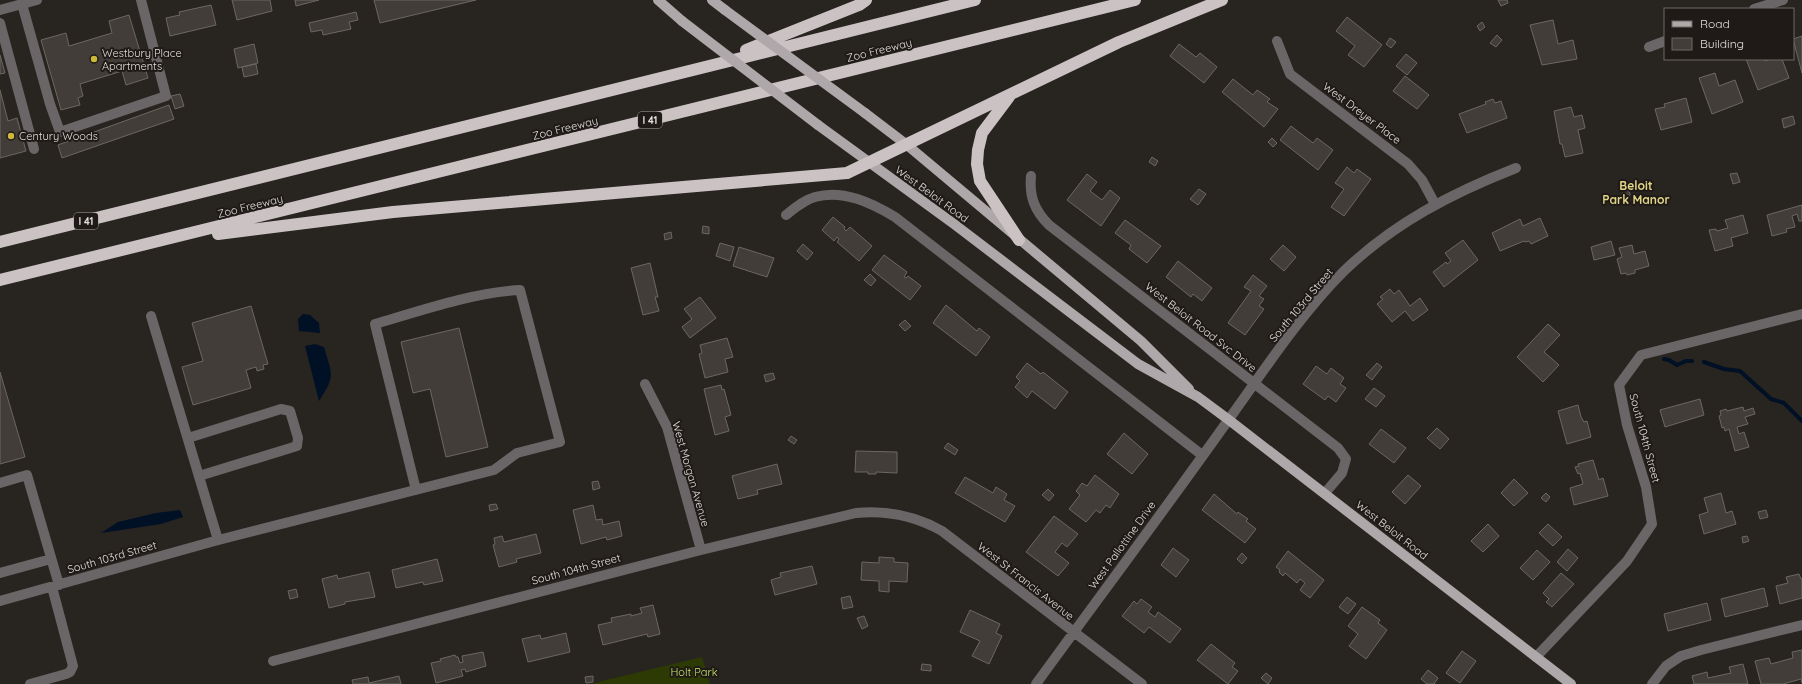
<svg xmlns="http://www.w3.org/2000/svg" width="1802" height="684" font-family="Quicksand,sans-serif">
	<rect width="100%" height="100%" fill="#282420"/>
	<path fill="#2e3a03" d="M 702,657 L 710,684 L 592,684 L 602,681 Z"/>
	<path fill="#001025" d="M 303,314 L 310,315 L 319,323 L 320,333 L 299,331 L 298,319 Z
		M 315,344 L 324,347 C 332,375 336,375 319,401 L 305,346 Z
		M 180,510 L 183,517 L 161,524 L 101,533 L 118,522 L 156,513 Z"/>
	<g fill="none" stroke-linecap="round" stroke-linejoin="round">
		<path stroke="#001025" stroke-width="4" d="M 1664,359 L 1669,360 L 1677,365 L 1686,361 L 1692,361
			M 1704,362 L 1724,369 L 1740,371 L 1771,399 L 1784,403 L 1802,421"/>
	</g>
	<path fill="#423d39" stroke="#6c6763" d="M 232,0 L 270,0 L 272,11 L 237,20 Z
		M 295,0 L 319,0 L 296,6 Z
		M 374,0 L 476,0 L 380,23 Z
		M 1498,0 L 1507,0 L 1508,3 L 1501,6 Z
		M 211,5 L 216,25 L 170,36 L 166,18 L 180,15 L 179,12 Z
		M 356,12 L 358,20 L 349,22 L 351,29 L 323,35 L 322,30 L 311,32 L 309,23 Z
		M 129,15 L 148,78 L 126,85 L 122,71 L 80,84 L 83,96 L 78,98 L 80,105 L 61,110 L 41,40 L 66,33 L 69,46 L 112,33 L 109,21 Z
		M 1347,17 L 1382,45 L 1364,67 L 1348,55 L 1355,46 L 1336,31 Z
		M 1553,20 L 1558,44 L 1573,40 L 1577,59 L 1542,65 L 1530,25 Z
		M 1482,22 L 1485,27 L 1480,31 L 1477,26 Z
		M 1497,35 L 1502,40 L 1496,47 L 1490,43 Z
		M 1802,36 L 1802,73 L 1793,39 Z
		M 1390,38 L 1396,42 L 1391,48 L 1386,44 Z
		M 254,44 L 258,63 L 238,68 L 234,49 Z
		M 1179,44 L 1196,57 L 1200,53 L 1217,67 L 1204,83 L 1170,56 Z
		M 1406,54 L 1417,63 L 1407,75 L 1396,66 Z
		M 0,55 L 5,73 L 0,74 Z
		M 1746,59 L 1764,59 L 1765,61 L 1771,59 L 1782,59 L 1789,78 L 1758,90 Z
		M 256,64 L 258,74 L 244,77 L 242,67 Z
		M 1715,73 L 1719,86 L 1735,80 L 1743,102 L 1712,114 L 1699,78 Z
		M 1405,76 L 1429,95 L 1417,109 L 1393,91 Z
		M 1233,79 L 1253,95 L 1257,90 L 1270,99 L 1267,102 L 1278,109 L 1264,127 L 1222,92 Z
		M 0,90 L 8,121 L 17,118 L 26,151 L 0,158 Z
		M 180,94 L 184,106 L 175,109 L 171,96 Z
		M 1686,98 L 1692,122 L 1661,130 L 1655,109 L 1665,107 L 1664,104 Z
		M 1493,99 L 1495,103 L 1501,101 L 1507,118 L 1467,133 L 1459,114 L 1486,104 L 1485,102 Z
		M 169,105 L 174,119 L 62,158 L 58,145 Z
		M 1571,107 L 1574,117 L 1582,115 L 1585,128 L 1578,130 L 1583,153 L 1565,157 L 1562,144 L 1560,144 L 1554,111 Z
		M 1793,116 L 1795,124 L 1784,128 L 1782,119 Z
		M 1291,126 L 1313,143 L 1317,138 L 1333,150 L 1318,170 L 1280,140 Z
		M 1272,138 L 1277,143 L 1273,147 L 1268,142 Z
		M 1152,157 L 1158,161 L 1155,166 L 1149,162 Z
		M 1347,167 L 1354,173 L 1357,169 L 1371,179 L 1344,216 L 1331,207 L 1344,189 L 1335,183 Z
		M 1737,173 L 1740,182 L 1733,184 L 1730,174 Z
		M 1087,174 L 1097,182 L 1090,191 L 1102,200 L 1110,190 L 1120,198 L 1101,226 L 1067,200 Z
		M 1199,189 L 1206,194 L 1198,205 L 1190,199 Z
		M1622 194a4 4 0 1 1 8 0a4 4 0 1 1-8 0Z
		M 1802,205 L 1802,221 L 1799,221 L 1797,214 L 1792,216 L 1795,227 L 1786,229 L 1787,232 L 1772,236 L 1767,215 Z
		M 1743,215 L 1748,233 L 1731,238 L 1733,246 L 1715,251 L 1709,230 L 1716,229 L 1717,231 L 1728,228 L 1725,220 Z
		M 833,217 L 845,227 L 844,229 L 846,231 L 850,227 L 872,246 L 859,261 L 837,242 L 839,239 L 837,237 L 834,241 L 822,230 Z
		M 1540,218 L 1548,236 L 1531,244 L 1529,241 L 1525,242 L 1524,241 L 1500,251 L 1492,233 L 1520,219 L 1523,226 Z
		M 1125,220 L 1161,246 L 1147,263 L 1129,249 L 1131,245 L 1115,233 Z
		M 703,226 L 709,227 L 709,234 L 702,233 Z
		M 671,232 L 672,238 L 665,240 L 664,234 Z
		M 1463,240 L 1478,260 L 1444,287 L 1433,272 L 1446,262 L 1447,264 L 1451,261 L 1445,253 Z
		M 1611,241 L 1615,255 L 1594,260 L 1591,247 Z
		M 720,243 L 734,247 L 730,261 L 716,256 Z
		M 803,244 L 813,253 L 807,260 L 797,251 Z
		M 1283,245 L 1296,257 L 1284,271 L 1270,259 Z
		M 1632,245 L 1634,254 L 1645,251 L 1649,266 L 1635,270 L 1635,273 L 1627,275 L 1626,273 L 1621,274 L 1617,259 L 1622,257 L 1619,248 Z
		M 739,247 L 774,258 L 767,277 L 733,266 Z
		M 884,255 L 907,272 L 904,277 L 906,278 L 908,276 L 921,286 L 910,300 L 872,270 Z
		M 1178,261 L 1212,288 L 1202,301 L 1193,294 L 1191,297 L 1166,277 Z
		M 650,263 L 658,297 L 655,297 L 659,311 L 643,315 L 631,268 Z
		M 870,274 L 876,280 L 871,286 L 864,280 Z
		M 1253,275 L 1267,286 L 1259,296 L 1264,299 L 1259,306 L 1264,309 L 1245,335 L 1228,323 L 1251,291 L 1244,287 Z
		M 1390,289 L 1394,294 L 1399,290 L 1410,306 L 1420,298 L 1428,310 L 1413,321 L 1405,311 L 1392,322 L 1377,304 L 1383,299 L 1380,297 Z
		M 700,297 L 716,318 L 690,338 L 682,327 L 692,319 L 684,309 Z
		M 946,305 L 977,331 L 979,328 L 990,337 L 976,356 L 933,323 Z
		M 251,306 L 268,364 L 263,365 L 264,369 L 257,371 L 256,367 L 246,370 L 251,388 L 193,405 L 182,367 L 203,361 L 192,323 Z
		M 905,320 L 911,326 L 905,331 L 899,325 Z
		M 1548,324 L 1560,335 L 1544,352 L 1559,365 L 1543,382 L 1517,357 Z
		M 459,328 L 488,447 L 446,457 L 430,389 L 413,393 L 401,342 Z
		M 727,338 L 733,357 L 725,359 L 728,372 L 705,378 L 699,354 L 702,353 L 700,345 Z
		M 1027,363 L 1041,374 L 1043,372 L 1068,392 L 1055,409 L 1032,391 L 1027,398 L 1015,387 L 1020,381 L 1016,377 Z
		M 1377,363 L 1382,367 L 1372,380 L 1366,375 Z
		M 1316,366 L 1327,374 L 1331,368 L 1344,378 L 1340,384 L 1346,388 L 1336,402 L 1328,396 L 1325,400 L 1303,384 Z
		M 0,372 L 25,457 L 0,464 Z
		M 773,373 L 775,379 L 766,382 L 764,375 Z
		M 721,385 L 722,390 L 724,389 L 731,415 L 725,417 L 729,431 L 715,435 L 704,389 Z
		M 1374,388 L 1385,396 L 1376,407 L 1365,399 Z
		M 1700,399 L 1704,415 L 1665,427 L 1660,410 Z
		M 1578,405 L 1581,417 L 1584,422 L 1587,421 L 1591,437 L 1567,444 L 1558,411 Z
		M 1743,407 L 1744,411 L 1753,408 L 1755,414 L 1745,417 L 1748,424 L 1737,427 L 1739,434 L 1744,432 L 1749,447 L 1735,451 L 1729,429 L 1725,431 L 1724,427 L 1722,428 L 1719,416 L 1721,415 L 1720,411 L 1726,409 L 1727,411 Z
		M 1437,428 L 1449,439 L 1440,449 L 1427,438 Z
		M 1381,429 L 1406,448 L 1394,463 L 1369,444 Z
		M 1124,433 L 1148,454 L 1132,474 L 1107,454 Z
		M 791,436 L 797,440 L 794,444 L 788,440 Z
		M 948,443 L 958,450 L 955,455 L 944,448 Z
		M 856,451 L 897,452 L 897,473 L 876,472 L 876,474 L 868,474 L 868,472 L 855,472 Z
		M 1593,460 L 1599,480 L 1603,478 L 1608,496 L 1574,505 L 1570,488 L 1583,484 L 1580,473 L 1578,474 L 1575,467 L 1579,466 L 1578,464 Z
		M 777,464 L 782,484 L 757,490 L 758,494 L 738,499 L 732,476 Z
		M 1095,475 L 1119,494 L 1110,508 L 1106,505 L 1100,513 L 1096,510 L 1086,522 L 1069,509 L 1080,495 L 1076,491 L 1082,483 L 1087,486 Z
		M 1408,475 L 1421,486 L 1405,504 L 1392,492 Z
		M 965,477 L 993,493 L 996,487 L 1007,494 L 1004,500 L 1015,506 L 1005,522 L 955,493 Z
		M 1514,479 L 1528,493 L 1514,506 L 1501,493 Z
		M 598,481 L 600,488 L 593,490 L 592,482 Z
		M 1048,489 L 1054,495 L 1049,501 L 1042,495 Z
		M 1546,493 L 1550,497 L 1546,502 L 1541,498 Z
		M 1721,493 L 1726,513 L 1732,511 L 1736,524 L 1704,534 L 1699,515 L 1708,512 L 1704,498 Z
		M 1214,494 L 1237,514 L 1238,512 L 1248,519 L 1246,521 L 1256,529 L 1245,543 L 1202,510 Z
		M 496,504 L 498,509 L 490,511 L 489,505 Z
		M 593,505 L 596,520 L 602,519 L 603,525 L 619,521 L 622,536 L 607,540 L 606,537 L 581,544 L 573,510 Z
		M 1766,510 L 1768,517 L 1760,519 L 1758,512 Z
		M 1054,516 L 1078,534 L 1067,547 L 1062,543 L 1055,552 L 1069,563 L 1058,576 L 1026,552 Z
		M 1488,524 L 1499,536 L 1483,552 L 1471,541 Z
		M 1548,524 L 1562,537 L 1553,546 L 1539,533 Z
		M 536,534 L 541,553 L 516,559 L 517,562 L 499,567 L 493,545 L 495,544 L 494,538 L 502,536 L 504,542 Z
		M 1747,536 L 1749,541 L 1743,543 L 1742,537 Z
		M 1173,548 L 1189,560 L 1176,577 L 1161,565 Z
		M 1568,549 L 1578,558 L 1567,571 L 1557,562 Z
		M 1537,550 L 1550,562 L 1533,580 L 1520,568 Z
		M 1288,551 L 1324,580 L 1310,598 L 1300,590 L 1305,583 L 1300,579 L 1297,583 L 1285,573 L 1283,576 L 1279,572 L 1280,570 L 1276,567 Z
		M 1242,553 L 1247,558 L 1242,564 L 1237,559 Z
		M 879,557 L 894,558 L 894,562 L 908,563 L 907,582 L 889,581 L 889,592 L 879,591 L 879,581 L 861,580 L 862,562 L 879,563 Z
		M 437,559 L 443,581 L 424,585 L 423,582 L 396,588 L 392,570 Z
		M 812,566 L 817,584 L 775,595 L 771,580 L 781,577 L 780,573 Z
		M 369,572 L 375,597 L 345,602 L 345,604 L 329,608 L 322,579 L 337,575 L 338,579 Z
		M 1561,573 L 1574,584 L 1552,607 L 1546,602 L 1549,599 L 1543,593 Z
		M 1799,574 L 1801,579 L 1802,579 L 1802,598 L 1780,604 L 1776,586 L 1788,583 L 1786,577 Z
		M 1764,588 L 1768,606 L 1725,617 L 1721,599 Z
		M 296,589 L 298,597 L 290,599 L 288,591 Z
		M 850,596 L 853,607 L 843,609 L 841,598 Z
		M 1347,597 L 1356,604 L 1348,614 L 1339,607 Z
		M 1141,599 L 1152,607 L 1148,612 L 1155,617 L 1158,612 L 1181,629 L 1170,643 L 1149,627 L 1144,633 L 1122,616 L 1134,601 L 1137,604 Z
		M 1707,603 L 1711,620 L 1668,631 L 1664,614 Z
		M 653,605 L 660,634 L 648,637 L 647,634 L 603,645 L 598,625 L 612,622 L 611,618 L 631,614 L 631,616 L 642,613 L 640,608 Z
		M 1362,607 L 1380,620 L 1378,623 L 1387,630 L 1366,659 L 1349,646 L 1358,634 L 1348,626 Z
		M 970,610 L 1000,624 L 996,633 L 1002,636 L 989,664 L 972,656 L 980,641 L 960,632 Z
		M 864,616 L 868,626 L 862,629 L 857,618 Z
		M 566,633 L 570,652 L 528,662 L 522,639 L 540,635 L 541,639 Z
		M 1211,644 L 1235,663 L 1232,667 L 1238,671 L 1228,684 L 1197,660 Z
		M 1802,650 L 1802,683 L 1801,679 L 1783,684 L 1761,684 L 1755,661 L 1769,658 L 1771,664 L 1793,658 L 1792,652 Z
		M 1462,651 L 1476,661 L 1460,683 L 1446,673 Z
		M 483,652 L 486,666 L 466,672 L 465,669 L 461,670 L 463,676 L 436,683 L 431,663 L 441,661 L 440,659 L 455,655 L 456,657 L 458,657 L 460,663 L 463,662 L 462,656 Z
		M 922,664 L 931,665 L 931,671 L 921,670 Z
		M 1743,664 L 1748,684 L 1694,684 L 1692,676 L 1707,672 L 1708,678 L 1731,673 L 1729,667 Z
		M 1428,670 L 1438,678 L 1434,684 L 1427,684 L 1421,679 Z
		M 1266,673 L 1272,678 L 1268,684 L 1261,678 Z
		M 399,676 L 401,684 L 353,684 L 352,680 L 368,677 L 369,683 Z
		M 593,676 L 593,682 L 586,683 L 585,677 Z"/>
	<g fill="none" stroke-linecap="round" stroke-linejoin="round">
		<path stroke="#6a6667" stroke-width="10" d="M 22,4 L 50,104 L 60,132 L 166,96 L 141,0
			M 1754,9 L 1783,0
			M 0,10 L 37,0
			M 0,23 L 34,149
			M 1277,41 L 1290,74 L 1408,164 L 1422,180 L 1435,204
			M 1649,47 L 1665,41
			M 1031,176 C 1029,197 1035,211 1049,225 L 1338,448 L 1346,459 L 1342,473 L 1325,493
			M 786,215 C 795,208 804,200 815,197 C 843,189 872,203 895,217 L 1202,455
			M 151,316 L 218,540
			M 645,384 L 667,427 L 701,550
			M 188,438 L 281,409 L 290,411 L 298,438 L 297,446 L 199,476
			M 0,483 L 27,475 L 59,585
			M 0,573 L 51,559
			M 0,601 L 211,542 L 230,537 L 494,470 L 517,453 L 560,442 L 520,290 C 475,292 419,311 375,324 L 416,490
			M 1536,657 L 1627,561 L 1652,524 L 1646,487 L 1627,425 L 1619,385 L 1641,355 L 1802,314
			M 273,661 L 701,550 L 856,513 C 887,510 914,515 942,531 L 1142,684
			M 30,684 L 66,674 L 70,672 L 73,666 L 52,587
			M 1036,684 C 1100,596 1166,508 1229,419 C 1265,369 1300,315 1344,271 C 1394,223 1452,193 1516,168
			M 1652,684 L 1666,666 L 1681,656 L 1701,650 L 1802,625"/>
		<path stroke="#afa8aa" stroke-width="10" d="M 658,0 L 682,21
			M 712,0 L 725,10
			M 865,113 L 907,145 L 1141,341 L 1189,389
			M 818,125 L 954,224 L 1138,364 L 1198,397 L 1229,420 L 1571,684"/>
		<path stroke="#cbc2c4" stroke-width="12" d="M 746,50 L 859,5 L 866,0
			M 1009,97 L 982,133 L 978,150 L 977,164 L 980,181 L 1019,240
			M 218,234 L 393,212 L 847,173 L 1119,42 L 1222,0
			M 0,242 L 975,0
			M 0,280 L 1135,0"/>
		<path stroke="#afa8aa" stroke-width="10" d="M 725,10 L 865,113
			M 682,21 L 818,125"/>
	</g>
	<g fill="#cbba39" stroke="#1f1a17" stroke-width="1.5">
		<circle cx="94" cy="59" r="4"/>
		<circle cx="11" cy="136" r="4"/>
	</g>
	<g text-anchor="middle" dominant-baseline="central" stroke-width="4" stroke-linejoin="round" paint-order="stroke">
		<g fill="#1f1a17" stroke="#a7a3a0" stroke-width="1">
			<rect x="638" y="112" width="24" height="16" rx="3"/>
			<rect x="74" y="213" width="24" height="16" rx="3"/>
		</g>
		<g font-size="10" font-weight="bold" fill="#e1dedb">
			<text x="650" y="120">I 41</text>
			<text x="86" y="221">I 41</text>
		</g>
		<g font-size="11" fill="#e1dedb" stroke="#1f1a17">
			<text transform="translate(879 50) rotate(-14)">Zoo Freeway</text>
			<text transform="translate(1362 113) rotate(37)">West Dreyer Place</text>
			<text transform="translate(565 128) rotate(-14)">Zoo Freeway</text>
			<text transform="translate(932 194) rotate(36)">West Beloit Road</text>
			<text transform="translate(250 206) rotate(-14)">Zoo Freeway</text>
			<text transform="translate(1301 305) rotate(-50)">South 103rd Street</text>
			<text transform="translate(1201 327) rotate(38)">West Beloit Road Svc Drive</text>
			<text transform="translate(1645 438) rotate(75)">South 104th Street</text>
			<text transform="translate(691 474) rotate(74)">West Morgan Avenue</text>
			<text transform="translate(1392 530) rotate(38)">West Beloit Road</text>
			<text transform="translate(1122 545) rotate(-54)">West Pallottine Drive</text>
			<text transform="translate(112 557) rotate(-16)">South 103rd Street</text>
			<text transform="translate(576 569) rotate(-15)">South 104th Street</text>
			<text transform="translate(1026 581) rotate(38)">West St Francis Avenue</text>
		</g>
		<g font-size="11" fill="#e1dedb" stroke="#1f1a17" text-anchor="start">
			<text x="102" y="53">Westbury Place<tspan x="102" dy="13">Apartments</tspan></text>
			<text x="19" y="136">Century Woods</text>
		</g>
		<g font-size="11" fill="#c0e263" stroke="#1f1a17">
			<text x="694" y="672">Holt Park</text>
		</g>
		<g font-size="12" font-weight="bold" fill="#e0d587" stroke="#1f1a17">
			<text x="1636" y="185">Beloit<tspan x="1636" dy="14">Park Manor</tspan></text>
		</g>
	</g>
	<rect x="1664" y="8" width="130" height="52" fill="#1f1a17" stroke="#6d6865"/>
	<rect x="1672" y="21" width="20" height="6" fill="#afa8aa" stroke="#6d6865"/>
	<text x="1700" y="28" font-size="12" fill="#e1dedb">Road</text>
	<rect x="1672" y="38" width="20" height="12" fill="#423d39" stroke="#6d6865"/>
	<text x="1700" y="48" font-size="12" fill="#e1dedb">Building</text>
</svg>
